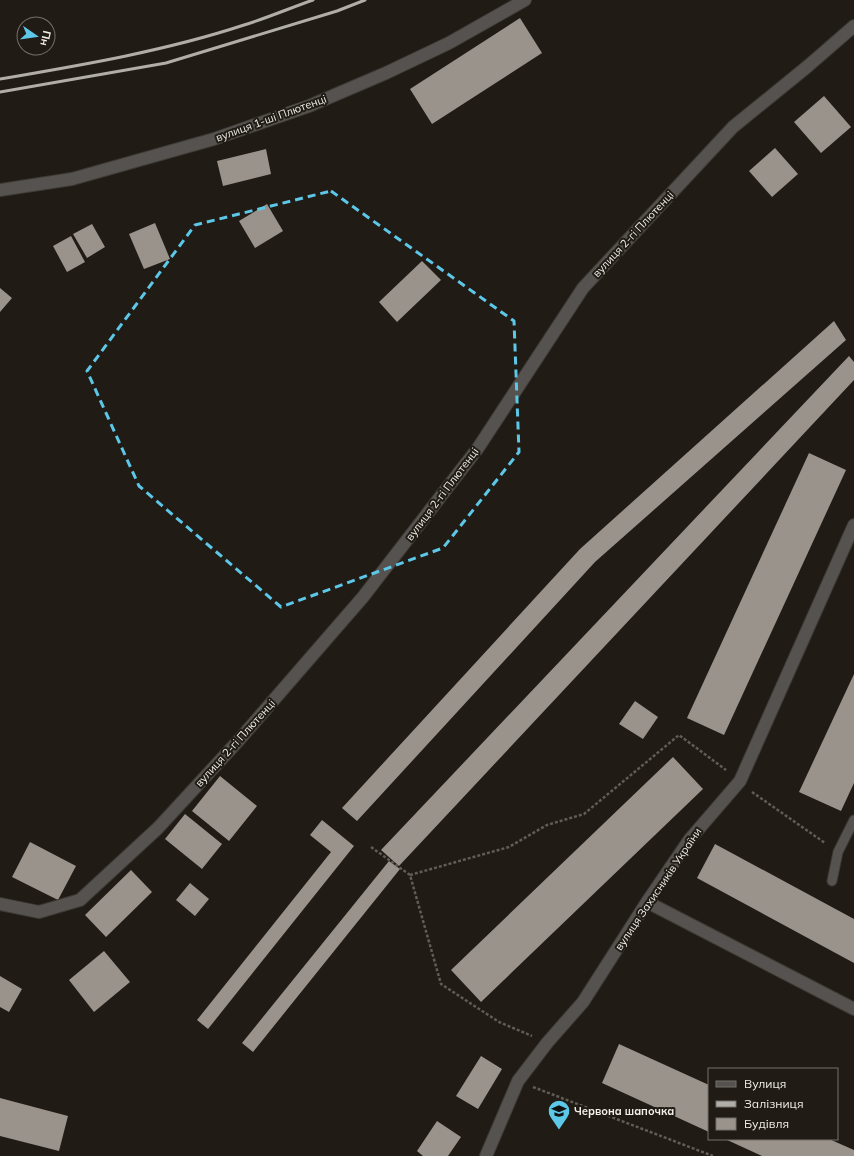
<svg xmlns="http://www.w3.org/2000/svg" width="854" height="1156" font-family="Mulish,sans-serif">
	<rect width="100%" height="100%" fill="#201b15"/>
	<path fill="#9a938c" d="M 520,18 L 542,53 L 432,124 L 410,89 Z
		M 824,96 L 851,127 L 821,153 L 794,122 Z
		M 775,148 L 798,174 L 772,197 L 749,171 Z
		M 266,149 L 271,174 L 223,186 L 217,161 Z
		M 267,204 L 283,231 L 255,248 L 239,221 Z
		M 155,223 L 170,259 L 144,269 L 129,234 Z
		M 92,224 L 105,247 L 87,258 L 73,234 Z
		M 71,236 L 85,262 L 67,272 L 53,246 Z
		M 422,261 L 441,280 L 397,322 L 379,302 Z
		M 0,288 L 12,298 L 0,312 Z
		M 834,321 L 846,340 L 595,562 L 357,821 L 342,808 L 580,549 Z
		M 849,356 L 854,362 L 854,380 L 399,866 L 381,850 Z
		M 809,453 L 846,470 L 724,735 L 687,718 Z
		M 854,674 L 854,783 L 841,811 L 799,792 Z
		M 635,701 L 658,717 L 643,739 L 619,724 Z
		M 673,757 L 703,789 L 481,1002 L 451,970 Z
		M 220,776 L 257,806 L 229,841 L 192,811 Z
		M 185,814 L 222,844 L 202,869 L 165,839 Z
		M 322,820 L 354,846 L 208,1029 L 197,1020 L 331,852 L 310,835 Z
		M 30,842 L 76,866 L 58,900 L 12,877 Z
		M 715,844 L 854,919 L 854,963 L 697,878 Z
		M 389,861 L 400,869 L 253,1052 L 242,1043 Z
		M 131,870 L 152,892 L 106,937 L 85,915 Z
		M 190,883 L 209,899 L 195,916 L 176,900 Z
		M 104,951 L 130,982 L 94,1012 L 69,980 Z
		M 0,976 L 22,989 L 9,1012 L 0,1007 Z
		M 619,1044 L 709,1085 L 709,1132 L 602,1083 Z
		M 481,1056 L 502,1069 L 478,1109 L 456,1096 Z
		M 0,1098 L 68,1116 L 59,1151 L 0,1136 Z
		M 437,1121 L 461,1137 L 448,1156 L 423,1156 L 417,1151 Z
		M 725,1139 L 829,1139 L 854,1150 L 854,1156 L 762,1156 Z"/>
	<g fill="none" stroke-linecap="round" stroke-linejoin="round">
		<g stroke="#3d3933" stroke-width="11">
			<path id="service" d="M 832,881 L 838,852 L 854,820"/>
		</g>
		<g stroke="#3d3933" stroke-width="14">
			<path id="minor" d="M 0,190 L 72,179 L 214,139 L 309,106 L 386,73 L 449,43 L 525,0
				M 647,902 L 854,1009
				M 0,904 L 39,912 L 80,900 L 158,828 L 239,740 L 363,597 L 478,448 L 583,288 L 733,127 L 808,66 L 854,26
				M 486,1156 L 518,1081 L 547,1043 L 583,1002 L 647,902 L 690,839 L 740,781 L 854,525"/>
		</g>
		<path stroke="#605c56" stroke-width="2.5" stroke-dasharray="3 2" stroke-linecap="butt" d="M 752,792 L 825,843
			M 371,847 L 410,875 L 441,984 L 499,1022 L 532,1036
			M 410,875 L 509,847 L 547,825 L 584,814 L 679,735 L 726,770
			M 533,1087 L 713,1156"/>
		<use href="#service" stroke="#55524f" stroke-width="9"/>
		<use href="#minor" stroke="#55524f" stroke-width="12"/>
		<path stroke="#b1ada8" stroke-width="3" d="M 0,79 C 82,65 165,51 244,25 C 267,18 290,8 313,0
			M 0,92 L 166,63 L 337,11 L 365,0"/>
	</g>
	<path fill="none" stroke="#5dc7e8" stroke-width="3" stroke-dasharray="8 5" stroke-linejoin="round" d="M 331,191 L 514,321 L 519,452 L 443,548 L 281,607 L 139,486 L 87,371 L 195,225 Z"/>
	<defs>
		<g id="school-pin" transform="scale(1.15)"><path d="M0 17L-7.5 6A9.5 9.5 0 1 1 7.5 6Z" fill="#5dc7e8" stroke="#201b15"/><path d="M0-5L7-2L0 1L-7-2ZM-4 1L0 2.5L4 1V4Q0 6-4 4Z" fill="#111"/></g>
	</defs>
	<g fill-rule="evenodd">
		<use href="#school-pin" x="559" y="1111"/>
	</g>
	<g text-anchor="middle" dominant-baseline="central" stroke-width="4" stroke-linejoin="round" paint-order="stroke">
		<g font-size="11" fill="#f2efea" stroke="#201b15">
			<text transform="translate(271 118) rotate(-20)">вулиця 1-ші Плютенці</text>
			<text transform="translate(633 234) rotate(-47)">вулиця 2-гі Плютенці</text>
			<text transform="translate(442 494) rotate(-53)">вулиця 2-гі Плютенці</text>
			<text transform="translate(235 743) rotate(-48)">вулиця 2-гі Плютенці</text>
			<text transform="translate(658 889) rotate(-56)">вулиця Захисників України</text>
		</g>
		<g font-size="11" font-weight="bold" fill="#f2efea" stroke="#201b15" text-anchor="start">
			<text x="574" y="1111">Червона шапочка</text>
		</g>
	</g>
	<rect x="708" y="1068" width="130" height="72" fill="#201b15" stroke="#74706a"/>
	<rect x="716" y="1081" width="20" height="6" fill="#55524f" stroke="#74706a"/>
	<text x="744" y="1088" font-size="12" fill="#f2efea">Вулиця</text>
	<rect x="716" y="1101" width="20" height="6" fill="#b1ada8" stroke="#74706a"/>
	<text x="744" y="1108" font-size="12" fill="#f2efea">Залізниця</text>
	<rect x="716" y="1118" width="20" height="12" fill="#9a938c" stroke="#74706a"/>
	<text x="744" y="1128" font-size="12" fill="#f2efea">Будівля</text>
	<g transform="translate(36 36) rotate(103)"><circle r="19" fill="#201b15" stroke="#74706a"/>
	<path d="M0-3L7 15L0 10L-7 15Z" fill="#5dc7e8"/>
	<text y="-6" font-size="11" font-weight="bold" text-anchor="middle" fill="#f2efea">Пн</text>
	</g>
</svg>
